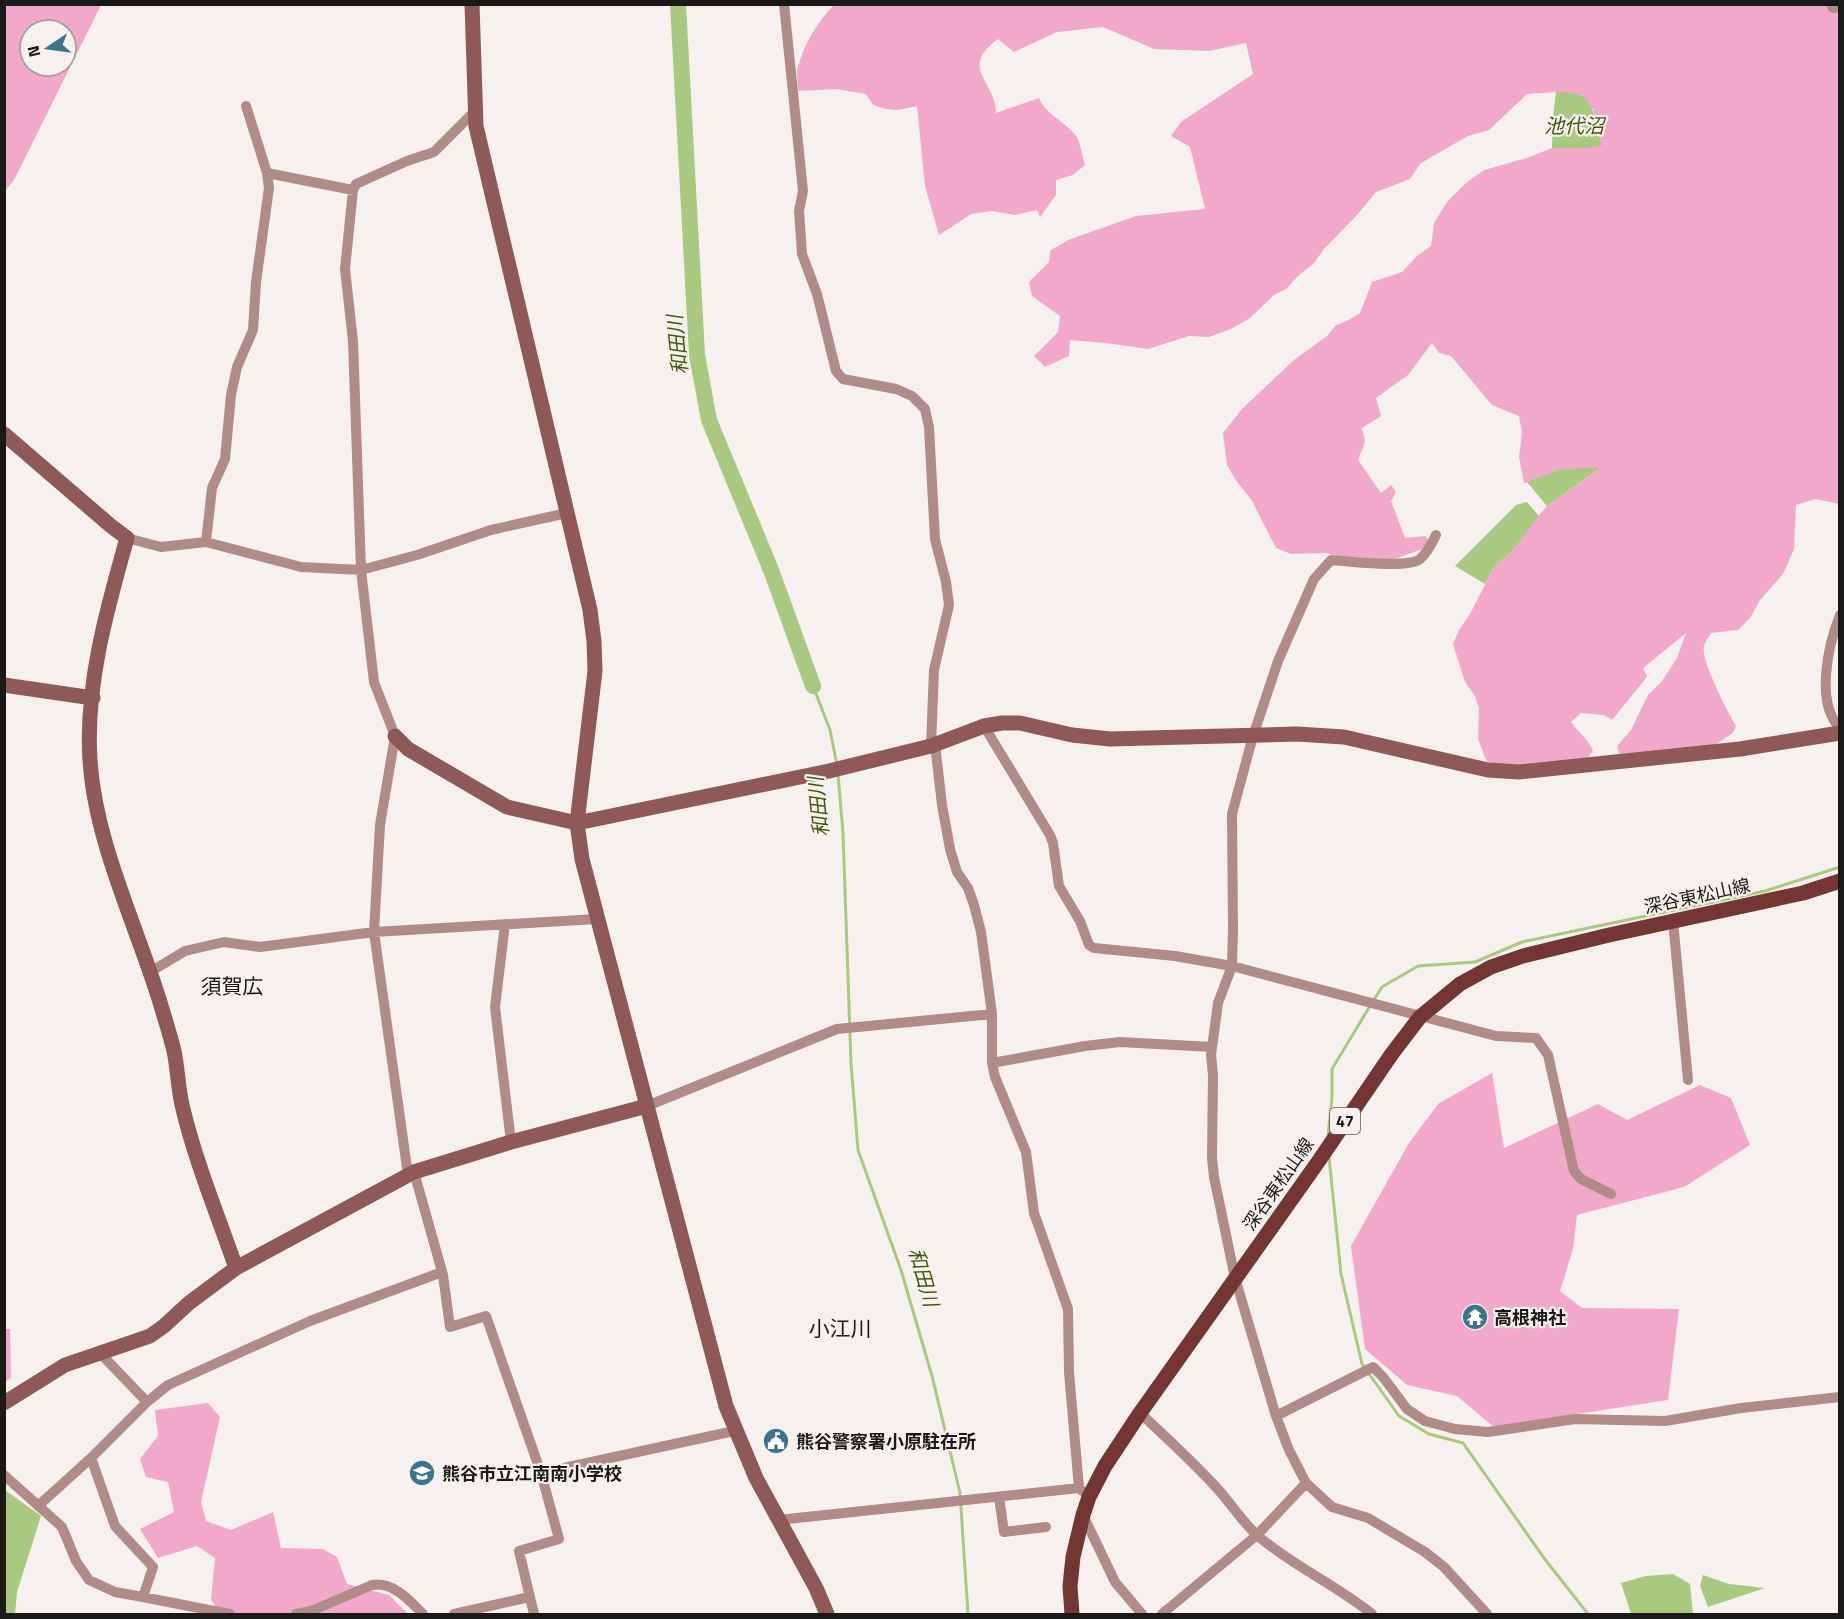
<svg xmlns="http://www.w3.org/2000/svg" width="1844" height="1619" font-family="'Titillium Web','Noto Sans JP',sans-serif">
	<rect width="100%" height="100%" fill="#f6f1ee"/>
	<path fill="#f1a8ca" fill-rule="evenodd" d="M 5,4 L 101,5 L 14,180 L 5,191 ZM 30,30 L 66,30 L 66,66 L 30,66 Z
		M 834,5 L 1839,5 L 1839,504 L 1816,499 L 1796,505 L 1794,549 L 1783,574 L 1760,600 L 1750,618 L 1738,630 L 1711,633 C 1709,637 1705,642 1704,646 C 1700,659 1728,713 1736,726 L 1733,733 L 1716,744 L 1625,759 L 1619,753 L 1617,746 L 1631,730 L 1648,695 L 1662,681 L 1677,658 L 1686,633 L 1643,668 L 1647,677 L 1612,720 L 1604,715 L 1581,713 L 1571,722 C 1579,733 1586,737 1593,750 C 1591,753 1588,759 1584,761 C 1565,771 1509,767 1487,762 L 1478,739 L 1479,708 L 1475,696 L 1465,682 L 1453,644 L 1459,630 L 1470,614 L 1494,567 L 1512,551 L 1528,528 L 1547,506 L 1599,469 L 1524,483 L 1519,457 L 1522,432 L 1519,416 L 1492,405 L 1451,356 L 1439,353 L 1432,343 L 1408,375 L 1376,398 L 1381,416 L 1362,428 L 1365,442 L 1358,460 L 1381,493 L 1391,485 L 1396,492 L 1391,501 L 1405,538 L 1425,536 L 1429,540 L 1425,548 L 1373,567 L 1326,553 L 1291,554 L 1276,548 L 1252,501 L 1235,479 L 1227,465 L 1223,433 L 1242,409 L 1294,360 L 1327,336 L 1336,325 L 1347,321 L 1360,313 L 1372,282 L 1402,272 L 1417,256 L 1431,246 L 1434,223 L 1447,202 L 1466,183 L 1484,170 L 1527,158 L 1552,148 L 1585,148 L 1596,132 L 1593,109 L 1580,95 L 1556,92 L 1527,94 L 1489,130 L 1468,136 L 1421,163 L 1410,179 L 1376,192 L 1358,214 L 1324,249 L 1314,263 L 1299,275 L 1286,289 L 1274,295 L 1250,318 L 1231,329 L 1209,337 L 1189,336 L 1148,349 L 1106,343 L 1070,340 L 1069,356 L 1045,367 L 1034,356 L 1058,332 L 1060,316 L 1032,296 L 1029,282 L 1049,262 L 1050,251 L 1068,240 L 1136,216 L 1205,209 L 1190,147 L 1171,136 L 1181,122 L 1253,74 L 1246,43 L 1209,51 L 1154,49 L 1103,27 L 1057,32 L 1014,52 L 998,39 C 958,68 996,81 996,113 L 1039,98 C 1046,115 1065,121 1076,136 C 1081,144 1082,156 1085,165 L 1073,175 L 1056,180 L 1056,195 L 1040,217 L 1037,210 L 1015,215 L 992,211 L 971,214 L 939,235 L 925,186 L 917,106 L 897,110 L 886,109 L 873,105 L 866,94 L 836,89 L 798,91 C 798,84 796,74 798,67 C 804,44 818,21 834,5 Z
		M 1492,1073 L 1504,1148 L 1598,1104 L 1627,1120 L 1700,1085 L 1731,1098 L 1750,1145 L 1684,1187 L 1577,1215 L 1573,1249 L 1560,1291 L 1582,1308 L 1679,1309 L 1668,1400 L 1494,1427 L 1457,1396 L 1407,1385 L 1365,1349 L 1351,1246 L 1409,1143 L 1438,1104 Z
		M 5,1329 L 10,1329 L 11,1378 L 5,1382 Z
		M 208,1403 L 220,1417 L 201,1502 L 206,1521 L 231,1530 L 273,1512 L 281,1548 L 323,1549 L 337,1557 L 347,1584 L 389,1595 L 408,1614 L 221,1614 L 211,1600 L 215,1558 L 197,1546 L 158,1558 L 140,1529 L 174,1512 L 168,1482 L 146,1477 L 140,1459 L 158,1436 L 155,1410 Z"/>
	<path fill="#aac980" d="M 1556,92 C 1563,92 1574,92 1580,95 C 1597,105 1596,129 1602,146 L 1585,148 L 1552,148 L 1553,118 Z
		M 1600,468 L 1547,506 L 1527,482 L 1560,469 Z
		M 1527,502 L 1539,516 L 1512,551 L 1494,567 L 1485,584 L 1455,566 L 1516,505 Z
		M 5,1490 L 41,1516 L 17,1592 L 15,1614 L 5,1614 Z
		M 1673,1574 L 1690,1584 L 1693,1614 L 1631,1614 L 1621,1583 L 1646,1576 Z
		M 1703,1575 L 1729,1584 L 1765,1588 L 1708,1607 L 1700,1586 Z"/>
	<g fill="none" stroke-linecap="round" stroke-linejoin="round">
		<path stroke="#aac980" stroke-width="3" d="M 813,686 L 830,730 L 837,765
			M 838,774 L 843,833 L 851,1063 L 858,1150 L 901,1270 L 932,1376 L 960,1493 L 968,1614
			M 1373,1001 L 1382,987 L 1418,966 L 1475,962 L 1522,942 L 1765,891 L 1840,867
			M 1328,1136 L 1332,1098 L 1332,1069 L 1370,1006
			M 1329,1157 L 1341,1274 L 1362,1364 L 1399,1416 L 1429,1434 L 1463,1443 L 1544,1558 L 1588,1614"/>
		<path stroke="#aac980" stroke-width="16" d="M 678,4 L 697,355 L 709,420 L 771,570 L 813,686"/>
		<path stroke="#b18b88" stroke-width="10" d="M 784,4 L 803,191 L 799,211 L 802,254 L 817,294 L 836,371 L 843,379 L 896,389 L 912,396 L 925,409 L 929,427 L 935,539 L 946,582 L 949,605 L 934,670 L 931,746
			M 1831,4 L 1833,8 L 1840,7
			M 267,173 L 353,190 L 356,184 L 407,161 L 434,152 L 475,111
			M 353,190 L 345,269 L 353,341 L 361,570 L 374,682 L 395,736 L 380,825 L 374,932 L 408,1175
			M 1436,535 C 1432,543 1428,552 1420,559 C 1407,569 1349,561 1331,560 L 1314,579 L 1278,661 L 1253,736 L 1232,814 L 1233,928 L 1232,966 L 1218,1003 L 1211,1055 L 1213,1075 L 1212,1158 L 1214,1177 L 1235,1278 L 1276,1416 L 1289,1450 L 1306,1483 L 1332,1507 L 1368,1518 L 1425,1552 L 1444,1567 L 1487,1614
			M 127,538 L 161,547 L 206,542 L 301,567 L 361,570 L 417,555 L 491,530 L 567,513
			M 206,542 L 212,488 L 225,459 L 231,395 L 237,367 L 253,330 L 256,282 L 269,188 L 267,173 L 246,106
			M 1840,615 C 1828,645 1815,703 1840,728
			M 984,726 L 1050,835 L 1053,843 L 1059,886 L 1080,921 L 1089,945 L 1094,948 L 1175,956 L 1232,966 L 1496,1036 L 1536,1038 L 1548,1055 L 1574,1171 L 1581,1179 L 1611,1194
			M 935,744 L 942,805 L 950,849 L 957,872 L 968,888 L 974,905 L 981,932 L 992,1014 L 992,1063 L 995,1077 L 1026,1152 L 1034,1213 L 1068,1309 L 1069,1372 L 1079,1488
			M 1673,921 L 1688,1080
			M 505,924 L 495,1007 L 511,1142
			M 150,972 L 185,951 L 224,942 L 260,947 L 374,932 L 597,919
			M 992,1063 L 1085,1046 L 1120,1042 L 1212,1047
			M 647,1106 L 837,1029 L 992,1014
			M 414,1172 L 443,1275 L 450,1327 L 486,1316 L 541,1473 L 559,1539 L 519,1551 L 534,1614
			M 147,1402 L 168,1385 L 310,1321 L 442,1272
			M 1140,1413 C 1166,1437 1192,1461 1216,1487 C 1230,1502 1242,1522 1258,1536 C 1293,1566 1336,1585 1372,1614
			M 1276,1416 L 1373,1367 L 1383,1377 L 1407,1409 L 1425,1421 L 1455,1429 L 1488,1432 L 1575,1419 L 1665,1421 L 1741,1408 L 1840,1397
			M 541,1473 L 734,1431
			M 4,1475 L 62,1527 L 76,1561 L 89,1580 L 115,1592 L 143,1597 L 153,1567 L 115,1526 L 91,1458
			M 999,1497 L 1004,1532 L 1046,1527
			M 38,1506 L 91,1458 L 147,1402 L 100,1353
			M 1083,1515 L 1115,1582 L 1142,1614
			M 778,1520 L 1079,1488 L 1082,1491
			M 143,1597 L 209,1610
			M 208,1614 L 209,1610 L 230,1614
			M 296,1614 L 311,1611 L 372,1585 C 393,1581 410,1601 423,1614
			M 454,1614 L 529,1597
			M 1162,1614 L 1257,1535 L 1306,1483"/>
		<path stroke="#8e5956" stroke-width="15" d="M 472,4 L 476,126 L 590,610 L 594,641 L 595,671 L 577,823 L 582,859 L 726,1406 L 756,1478 L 816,1588 L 827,1614
			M 4,434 L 111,526 L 127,538 C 107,609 85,686 90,760 C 95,841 135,922 159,999 C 164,1016 170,1034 174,1051 C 178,1070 178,1090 183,1109 C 196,1163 218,1216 236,1268
			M 4,685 L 93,698
			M 395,736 L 408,749 L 507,807 L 577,823 L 829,771 L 931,746 L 984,726 L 1002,723 L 1020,723 L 1072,735 L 1110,739 L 1297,734 L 1344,737 L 1488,770 L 1519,772 L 1740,749 L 1840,733
			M 4,1403 L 65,1365 L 150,1336 L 164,1326 L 189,1303 L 236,1268 L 414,1172 L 511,1142 L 647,1106"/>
		<path stroke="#733633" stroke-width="15" d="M 1072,1614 L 1070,1586 L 1073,1557 L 1083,1515 L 1089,1497 L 1105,1466 L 1140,1413 L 1318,1162 L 1391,1055 L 1420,1017 L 1460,984 L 1491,967 L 1523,956 L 1609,935 L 1803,893 L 1840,881"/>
	</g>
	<defs>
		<g id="temple-disc" transform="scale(1.35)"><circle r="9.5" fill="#3c748e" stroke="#f6f1ee"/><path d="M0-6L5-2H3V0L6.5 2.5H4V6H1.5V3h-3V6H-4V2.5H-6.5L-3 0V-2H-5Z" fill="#fff"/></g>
		<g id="civic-disc" transform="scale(1.35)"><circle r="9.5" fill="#3c748e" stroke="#f6f1ee"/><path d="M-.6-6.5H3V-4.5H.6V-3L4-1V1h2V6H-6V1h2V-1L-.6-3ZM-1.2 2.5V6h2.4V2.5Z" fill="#fff"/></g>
		<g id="school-disc" transform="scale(1.35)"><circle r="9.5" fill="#3c748e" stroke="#f6f1ee"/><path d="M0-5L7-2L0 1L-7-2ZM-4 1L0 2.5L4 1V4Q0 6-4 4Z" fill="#fff"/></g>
	</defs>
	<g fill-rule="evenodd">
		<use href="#temple-disc" x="1475" y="1317"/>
		<use href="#civic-disc" x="776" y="1441"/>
		<use href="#school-disc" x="422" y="1473"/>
	</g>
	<g text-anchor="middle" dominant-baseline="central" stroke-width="4.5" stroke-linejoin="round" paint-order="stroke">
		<rect fill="#f6f1ee" stroke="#5c5a58" stroke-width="1.5" x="1330" y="1108" width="30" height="26" rx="4.5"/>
		<g font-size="16" font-weight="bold" fill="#1a1917">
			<text x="1345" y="1121">47</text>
		</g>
		<g font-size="18" fill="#1a1917" stroke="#f6f1ee">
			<text transform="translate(1697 896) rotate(-12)">深谷東松山線</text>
			<text transform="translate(1278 1184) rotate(-55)">深谷東松山線</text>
		</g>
		<g font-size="18" font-weight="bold" fill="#1a1917" stroke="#f6f1ee" text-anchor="start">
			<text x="1494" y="1317">高根神社</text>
			<text x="796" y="1441">熊谷警察署小原駐在所</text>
			<text x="442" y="1473">熊谷市立江南南小学校</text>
		</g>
		<g font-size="20" font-style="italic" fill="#3f5908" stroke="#f6f1ee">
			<text x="1574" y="125">池代沼</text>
			<text transform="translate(677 345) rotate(-96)">和田川</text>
			<text transform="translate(818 807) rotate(-96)">和田川</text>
			<text transform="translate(924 1277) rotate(74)">和田川</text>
		</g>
		<g font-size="21" fill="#1a1917" stroke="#f6f1ee">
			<text x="232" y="986">須賀広</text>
			<text x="840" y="1328">小江川</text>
		</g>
	</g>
	<rect width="1844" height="1619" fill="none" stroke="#1a1917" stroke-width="12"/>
	<g transform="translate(48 48) rotate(257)"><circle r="28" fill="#f6f1ee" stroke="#9e9b98" stroke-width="1.5"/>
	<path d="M0-4.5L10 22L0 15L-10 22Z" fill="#3c748e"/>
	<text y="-9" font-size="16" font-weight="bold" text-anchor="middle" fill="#1a1917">N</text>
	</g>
</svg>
